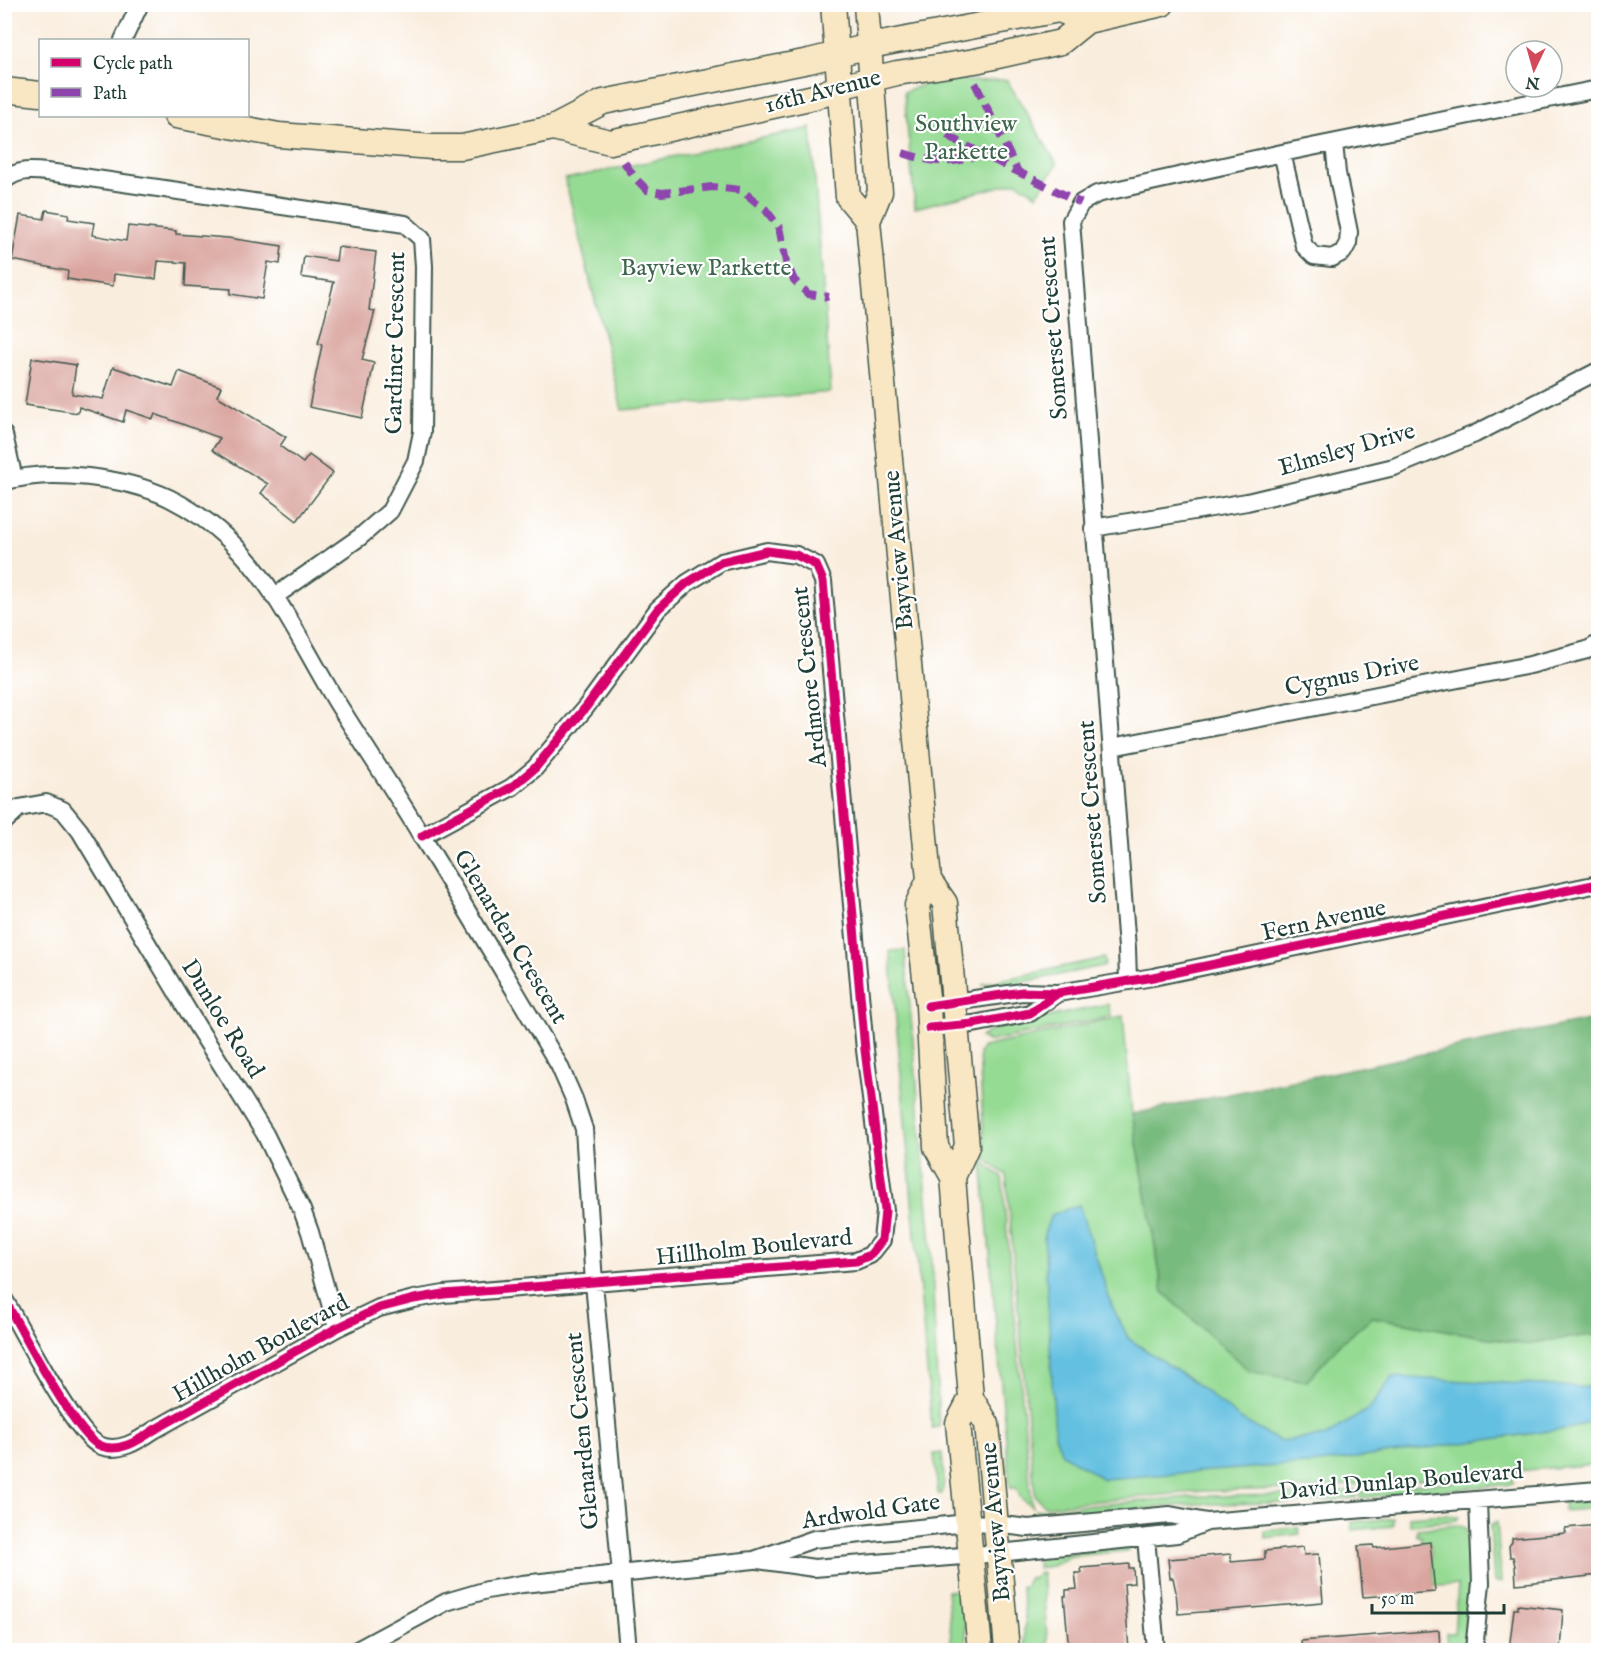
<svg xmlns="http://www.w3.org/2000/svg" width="1603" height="1655" font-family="'IM FELL English',serif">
	<rect width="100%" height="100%" fill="#fff"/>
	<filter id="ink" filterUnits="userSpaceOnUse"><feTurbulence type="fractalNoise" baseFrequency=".0167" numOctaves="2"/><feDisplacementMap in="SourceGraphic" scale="12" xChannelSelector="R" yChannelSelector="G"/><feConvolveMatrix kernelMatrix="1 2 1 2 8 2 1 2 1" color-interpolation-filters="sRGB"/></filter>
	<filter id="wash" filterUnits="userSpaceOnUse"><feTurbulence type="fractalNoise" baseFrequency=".008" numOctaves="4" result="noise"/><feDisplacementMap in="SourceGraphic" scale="24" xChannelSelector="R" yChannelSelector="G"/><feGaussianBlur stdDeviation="1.35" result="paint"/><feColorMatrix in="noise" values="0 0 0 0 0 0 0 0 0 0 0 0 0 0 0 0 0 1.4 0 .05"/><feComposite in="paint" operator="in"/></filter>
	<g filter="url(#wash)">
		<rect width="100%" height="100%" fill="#f9eddd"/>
		<path fill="#96db94" stroke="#5a8c64" stroke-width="1.5" d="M 945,76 L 969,81 L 1007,80 L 1057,164 L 1037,195 L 1017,182 L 915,208 L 904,92 Z
			M 811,128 L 831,392 L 622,410 L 565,179 Z
			M 905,950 L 931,1243 L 939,1427 L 932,1428 L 890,951 Z
			M 1104,958 L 1105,965 L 1102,966 L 1005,986 L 991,986 L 982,984 Z
			M 1108,1004 L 1111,1015 L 1104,1018 L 991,1041 L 987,1041 L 980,1037 L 990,1031 L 1001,1027 Z
			M 1123,1016 L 1132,1114 L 1163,1292 L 1306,1382 L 1342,1341 L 1373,1317 L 1523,1344 L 1598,1334 L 1598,1464 L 1303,1489 L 1205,1491 L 1045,1506 L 1035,1496 L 1006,1175 L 985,1159 L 979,1053 L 983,1047 Z
			M 982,1161 L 1002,1177 L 1032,1507 L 1021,1498 L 1016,1488 L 1010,1488 Z
			M 942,1453 L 944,1481 L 942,1494 L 938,1494 L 934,1454 Z
			M 1512,1476 L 1513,1484 L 1360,1498 L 1359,1490 L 1362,1490 L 1363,1492 L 1378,1491 L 1378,1488 Z
			M 1355,1490 L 1356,1498 L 1300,1503 L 1200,1504 L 1046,1517 L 1032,1515 L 1037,1510 L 1202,1496 L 1302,1495 Z
			M 1598,1500 L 1598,1508 L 1564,1511 L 1563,1503 Z
			M 1447,1514 L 1459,1517 L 1457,1520 L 1410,1525 L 1409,1517 Z
			M 1393,1518 L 1393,1526 L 1352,1530 L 1352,1522 Z
			M 1497,1522 L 1501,1582 L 1494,1582 L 1490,1526 Z
			M 1457,1525 L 1466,1528 L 1470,1585 L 1463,1650 L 1447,1650 L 1446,1633 L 1454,1633 L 1458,1585 L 1434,1586 L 1430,1543 L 1422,1543 L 1421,1536 L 1417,1536 L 1417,1529 Z
			M 1298,1527 L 1300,1534 L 1265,1538 L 1265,1531 Z
			M 1124,1545 L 1130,1548 L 1127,1551 L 1071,1556 L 1052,1566 L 1038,1568 L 1037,1560 L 1052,1556 Z
			M 1039,1573 L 1042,1573 L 1048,1650 L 1025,1650 L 1024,1627 L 1026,1626 L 1021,1586 L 1024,1587 L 1029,1577 L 1032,1579 Z
			M 959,1590 L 963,1599 L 967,1650 L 952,1650 L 947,1591 Z"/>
		<path fill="#78bb7e" stroke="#4c7c59" stroke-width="1.5" d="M 1598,1018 L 1598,1334 L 1523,1344 L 1373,1317 L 1343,1341 L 1306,1382 L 1249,1371 L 1163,1292 L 1132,1114 Z"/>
		<path fill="#63c0e1" stroke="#417e8a" stroke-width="1.5" d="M 1079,1205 L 1112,1306 L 1129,1339 L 1194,1382 L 1239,1418 L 1279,1441 L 1326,1436 L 1370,1408 L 1392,1377 L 1598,1388 L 1598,1418 L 1572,1428 L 1320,1463 L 1103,1479 L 1062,1454 L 1055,1435 L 1044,1234 L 1051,1215 Z"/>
		<g id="blocks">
			<path fill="#daa59f" d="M 46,210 L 69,214 L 68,219 L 94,223 L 92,235 L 126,241 L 128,226 L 176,231 L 176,234 L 228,238 L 282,246 L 280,264 L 268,262 L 262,299 L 230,294 L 231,289 L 185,286 L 186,263 L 158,261 L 156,279 L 114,274 L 113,286 L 67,279 L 68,271 L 12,260 L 20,215 L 44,219 Z
				M 338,247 L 376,252 L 369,310 L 375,311 L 362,360 L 374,363 L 362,418 L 309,407 L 322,345 L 318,344 L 334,282 L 301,277 L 304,256 L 336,261 Z
				M 32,358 L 76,365 L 72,394 L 103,399 L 113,367 L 173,387 L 179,371 L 221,387 L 217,396 L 286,437 L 280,446 L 303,463 L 309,455 L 333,473 L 297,521 L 261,493 L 268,484 L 212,450 L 220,438 L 155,414 L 153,419 L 126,410 L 123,422 L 79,407 L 78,413 L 25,405 Z
				M 1599,1525 L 1599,1575 L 1516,1584 L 1515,1566 L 1513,1557 L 1510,1557 L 1509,1546 L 1512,1542 L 1512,1538 L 1566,1533 L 1565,1528 Z
				M 1430,1542 L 1435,1592 L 1363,1597 L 1358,1546 L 1373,1545 L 1374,1548 Z
				M 1303,1547 L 1304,1555 L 1319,1554 L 1323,1602 L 1178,1614 L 1176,1592 L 1173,1578 L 1170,1578 L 1168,1559 L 1231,1554 L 1231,1562 L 1265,1559 L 1265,1551 Z
				M 1129,1564 L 1129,1568 L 1133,1568 L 1134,1583 L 1124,1584 L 1129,1650 L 1069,1650 L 1064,1596 L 1066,1596 L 1066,1590 L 1077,1589 L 1075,1573 L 1082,1573 L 1081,1568 Z
				M 1518,1605 L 1563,1610 L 1560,1650 L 1509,1650 L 1514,1609 L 1518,1609 Z
				M 1439,1630 L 1440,1650 L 1302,1650 L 1301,1641 Z"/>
		</g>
	</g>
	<g filter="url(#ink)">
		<use href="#blocks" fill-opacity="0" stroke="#40574d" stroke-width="1.5"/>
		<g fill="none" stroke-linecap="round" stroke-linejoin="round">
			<g stroke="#40574d" stroke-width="20">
				<path id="street" d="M 123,40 L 140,4
					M 1282,153 L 1304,246 L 1314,256 L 1332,258 L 1343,252 L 1348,243 L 1349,232 L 1337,173 L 1334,143
					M 4,181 C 19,167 36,171 55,173 L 405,224 L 422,239 L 424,266 L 422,432 L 416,461 L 390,511 L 360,537 L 274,597
					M 4,435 L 14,479
					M 4,482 C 49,467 127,478 169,498 C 189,508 212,524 228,539 C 275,583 303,647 336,701 C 364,746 394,790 421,835 C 468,911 513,988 559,1065 L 574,1099 L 584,1129 L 594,1283 L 628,1650
					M 1093,528 L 1247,502 L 1394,467 L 1475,434 L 1598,371
					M 1112,747 L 1530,665 L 1587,650 L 1598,644
					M 4,822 L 19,808 L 46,803 L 63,810 L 80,831 L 197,1026 L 265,1134 L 302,1210 L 310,1232 L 337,1328
					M 1128,981 L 1127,948 L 1071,221 L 1081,203 L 1097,194 L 1282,153 L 1598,89
					M 928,1006 L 1022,992 L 1058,993 L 1153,977 L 1598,884
					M 929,1028 L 973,1024 L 1030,1013 L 1058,993
					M 4,1299 C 20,1326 75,1435 99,1445 C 118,1454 138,1441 154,1430 L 337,1328 L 379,1308 L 414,1299 L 444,1294 L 856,1261 L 870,1255 L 882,1240 L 885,1211 L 865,1050 L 823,581 L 816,565 L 796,555 L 767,551 L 721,562 L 687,583 L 658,609 L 586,707 L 535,768 L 512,787 L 422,836
					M 1146,1538 L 1156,1650
					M 758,1560 L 814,1568 L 999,1553 L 1177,1534 L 1207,1522
					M 357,1650 L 446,1602 L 487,1590 L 522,1584 L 754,1560 L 814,1539 L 967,1523 L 996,1524 L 1028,1528 L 1170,1515 L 1207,1522 L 1598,1490
					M 1474,1650 L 1481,1583 L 1478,1501"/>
			</g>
			<g stroke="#40574d" stroke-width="27">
				<path id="secondary" d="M 833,4 L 848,197 L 868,221
					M 866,4 L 880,192 L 868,221 L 929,880 L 945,903 L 967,1146 L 953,1177
					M 4,90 L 40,94
					M 176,116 L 279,135 L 432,147 L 462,147 L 553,128 L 603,102 L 809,61 L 870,46 L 1059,10 L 1087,21
					M 553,128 L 610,142 L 814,97 L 839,87 L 897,73 L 975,61 L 1061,42 L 1087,21 L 1162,4
					M 929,880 L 917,905 L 928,1006 L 936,1147 L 953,1177 L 971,1398 L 987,1424 L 1007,1650
					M 971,1398 L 958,1423 L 980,1650"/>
			</g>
			<use href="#street" stroke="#fff" stroke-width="16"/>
			<use href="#secondary" stroke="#f9e7c3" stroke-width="24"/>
			<path stroke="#8e44ad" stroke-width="8" stroke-dasharray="15 8" stroke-linecap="butt" d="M 975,83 L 1018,172
				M 947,135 L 982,154
				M 903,153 C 934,163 951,165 982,154 L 1081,203
				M 624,162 L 635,178 L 647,190 L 662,193 L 712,187 L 741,190 L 765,209 L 779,227 L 786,262 L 794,280 L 808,294 L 829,297"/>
			<g stroke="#fff" stroke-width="13">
				<path id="cycleway" d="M 928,1006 L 1022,992 L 1058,993 L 1153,977 L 1598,884
					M 929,1028 L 973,1024 L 1030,1013 L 1058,993
					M 4,1299 C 20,1326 75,1435 99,1445 C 118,1454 138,1441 154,1430 L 337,1328 L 379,1308 L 414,1299 L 444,1294 L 856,1261 L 870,1255 L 882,1240 L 885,1211 L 865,1050 L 823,581 L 816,565 L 796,555 L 767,551 L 721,562 L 687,583 L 658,609 L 586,707 L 535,768 L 512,787 L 422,836"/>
			</g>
			<use href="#cycleway" stroke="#d6006c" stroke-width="9"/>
		</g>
	</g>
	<g text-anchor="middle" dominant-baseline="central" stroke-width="4.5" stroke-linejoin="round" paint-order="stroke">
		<g font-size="24" fill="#1f3d34" stroke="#fff">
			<text transform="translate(823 92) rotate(-14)">16th Avenue</text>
			<text transform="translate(1054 328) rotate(-94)">Somerset Crescent</text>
			<text transform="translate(396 343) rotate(-89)">Gardiner Crescent</text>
			<text transform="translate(1347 450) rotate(-16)">Elmsley Drive</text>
			<text transform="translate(899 550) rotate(-95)">Bayview Avenue</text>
			<text transform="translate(1352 676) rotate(-11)">Cygnus Drive</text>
			<text transform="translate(810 677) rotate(-96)">Ardmore Crescent</text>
			<text transform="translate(1093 812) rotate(-94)">Somerset Crescent</text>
			<text transform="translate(1324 921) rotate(-12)">Fern Avenue</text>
			<text transform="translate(510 937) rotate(59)">Glenarden Crescent</text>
			<text transform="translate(222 1019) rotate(58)">Dunloe Road</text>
			<text transform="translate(754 1248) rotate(-6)">Hillholm Boulevard</text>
			<text transform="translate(261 1349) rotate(-29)">Hillholm Boulevard</text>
			<text transform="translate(583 1431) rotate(-95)">Glenarden Crescent</text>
			<text transform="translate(1401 1482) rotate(-5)">David Dunlap Boulevard</text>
			<text transform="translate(871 1512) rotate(-8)">Ardwold Gate</text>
			<text transform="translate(996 1522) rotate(-95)">Bayview Avenue</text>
		</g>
		<g font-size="24" fill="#3d644c" stroke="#fff">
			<text x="966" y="124">Southview<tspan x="966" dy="28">Parkette</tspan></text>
			<text x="706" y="268">Bayview Parkette</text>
		</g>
	</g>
	<rect width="1603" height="1655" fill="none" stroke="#fff" stroke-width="24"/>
	<rect x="39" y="39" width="210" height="78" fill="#ffffff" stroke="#a5b1ae" stroke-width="1.5"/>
	<rect x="51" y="58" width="30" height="9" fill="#d6006c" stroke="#a5b1ae" stroke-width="1.5"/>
	<text x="93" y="69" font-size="18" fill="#1f3d34">Cycle path</text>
	<rect x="51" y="88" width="30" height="9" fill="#8e44ad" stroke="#a5b1ae" stroke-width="1.5"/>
	<text x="93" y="99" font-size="18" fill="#1f3d34">Path</text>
	<g transform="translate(1534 69) rotate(185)"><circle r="28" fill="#ffffff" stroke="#a5b1ae" stroke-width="1.5"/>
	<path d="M0-4.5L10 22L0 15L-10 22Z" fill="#d1495b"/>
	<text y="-9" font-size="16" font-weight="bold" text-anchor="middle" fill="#1f3d34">N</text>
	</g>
	<path d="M1372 1604v9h132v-9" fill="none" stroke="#1f3d34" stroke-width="3"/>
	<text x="1381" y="1604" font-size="18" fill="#1f3d34" stroke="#ffffff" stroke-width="4.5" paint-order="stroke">50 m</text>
</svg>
